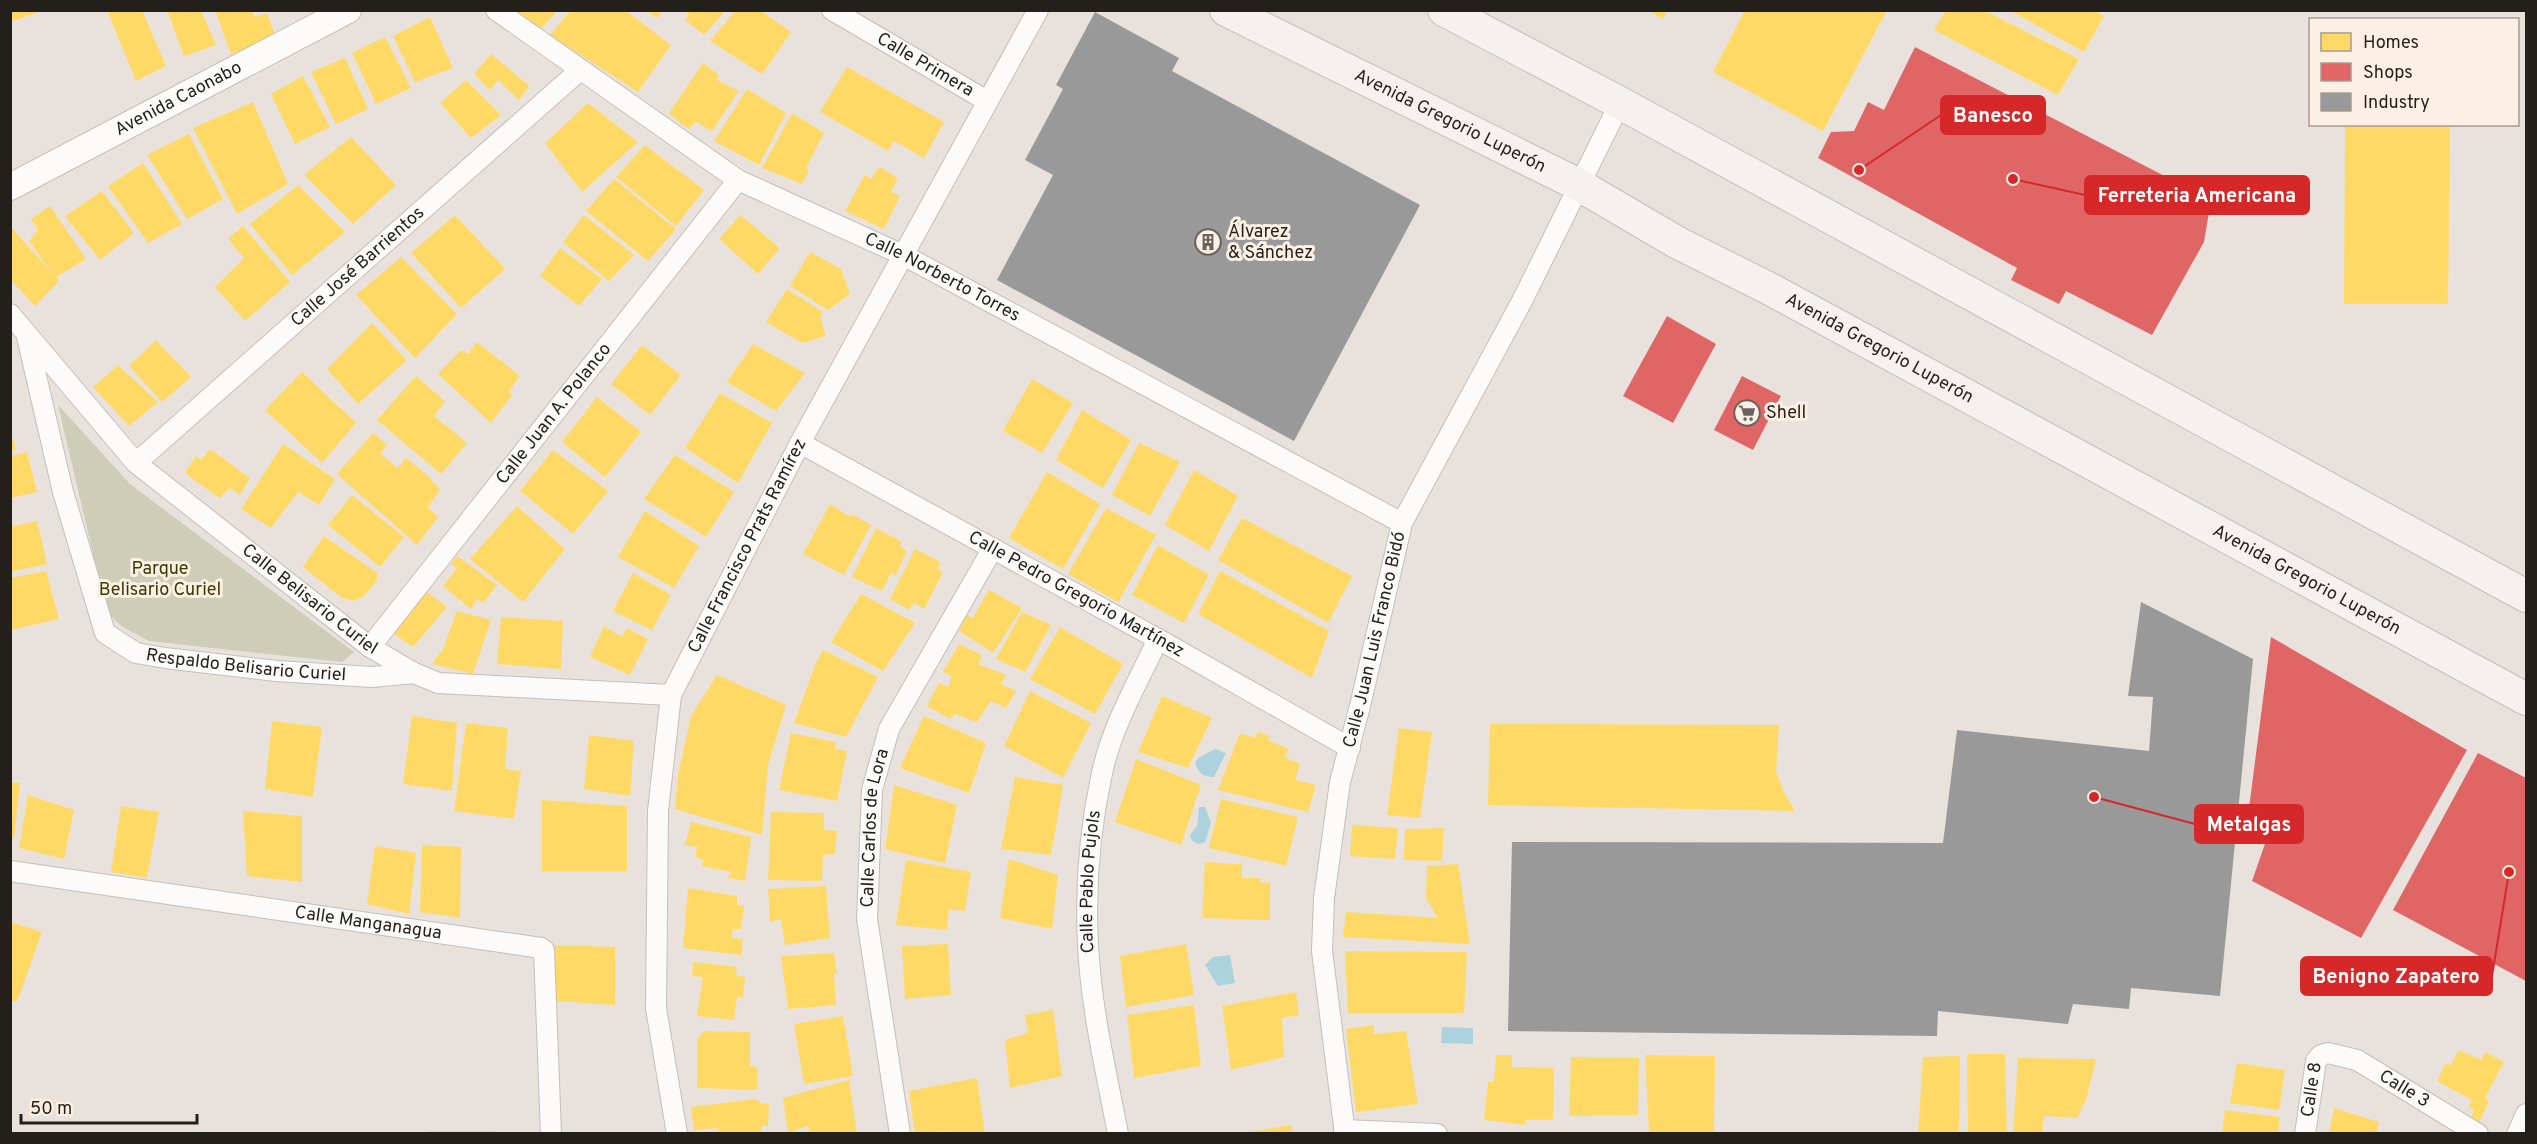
<svg xmlns="http://www.w3.org/2000/svg" width="2537" height="1144" font-family="Overpass,sans-serif">
	<rect width="100%" height="100%" fill="#e9e2dc"/>
	<path fill="#cecdb8" d="M 58,405 L 130,484 L 354,652 L 342,662 L 149,641 L 123,627 L 107,613 Z"/>
	<path fill="#acd3dd" d="M 1215,749 L 1226,753 L 1214,777 C 1202,777 1199,773 1195,763 L 1198,758 Z
		M 1199,807 L 1205,807 L 1211,823 L 1205,842 L 1198,844 L 1192,841 L 1190,835 L 1197,826 Z
		M 1230,955 L 1235,983 L 1218,986 L 1205,965 L 1213,957 Z
		M 1442,1027 L 1473,1028 L 1473,1044 L 1441,1043 Z"/>
	<path fill="#ffd966" d="M 10,10 L 42,10 L 42,11 L 10,22 Z
		M 107,10 L 142,10 L 166,66 L 136,81 Z
		M 167,10 L 201,10 L 216,45 L 184,56 Z
		M 215,10 L 251,10 L 255,17 L 267,13 L 276,38 L 231,54 Z
		M 507,10 L 558,10 L 538,32 Z
		M 571,10 L 625,10 L 671,45 L 638,92 L 550,35 Z
		M 645,10 L 663,10 L 657,18 Z
		M 683,10 L 726,10 L 704,35 L 685,20 L 689,15 Z
		M 736,10 L 760,10 L 791,32 L 762,74 L 710,41 Z
		M 1648,10 L 1667,10 L 1663,19 Z
		M 1745,10 L 1887,10 L 1823,131 L 1713,72 Z
		M 1946,10 L 1984,10 L 2079,59 L 2058,95 L 1934,30 Z
		M 2009,10 L 2094,10 L 2104,16 L 2084,52 Z
		M 430,17 L 453,68 L 415,82 L 393,36 Z
		M 385,37 L 411,88 L 376,104 L 352,53 Z
		M 491,54 L 529,86 L 519,100 L 498,80 L 490,90 L 474,74 Z
		M 345,58 L 368,109 L 336,124 L 311,72 Z
		M 703,63 L 719,75 L 717,80 L 739,91 L 712,131 L 696,122 L 688,129 L 669,113 Z
		M 847,67 L 944,122 L 924,158 L 894,141 L 888,151 L 820,112 Z
		M 303,76 L 330,127 L 295,144 L 271,94 Z
		M 466,80 L 501,115 L 471,138 L 440,103 Z
		M 747,89 L 786,113 L 759,165 L 714,141 Z
		M 253,102 L 288,184 L 237,214 L 193,128 Z
		M 588,103 L 638,142 L 582,192 L 545,143 Z
		M 792,113 L 824,133 L 806,168 L 809,170 L 802,184 L 762,168 Z
		M 2345,124 L 2450,124 L 2448,304 L 2344,304 Z
		M 189,134 L 223,199 L 187,219 L 147,155 Z
		M 351,137 L 396,185 L 353,224 L 304,175 Z
		M 645,145 L 704,190 L 676,226 L 616,177 Z
		M 143,163 L 182,224 L 148,243 L 108,186 Z
		M 879,167 L 898,178 L 891,192 L 900,196 L 884,229 L 845,211 L 865,175 L 871,179 Z
		M 614,179 L 676,229 L 648,261 L 586,211 Z
		M 298,185 L 345,232 L 292,275 L 250,224 Z
		M 102,191 L 134,233 L 100,260 L 65,216 Z
		M 50,206 L 86,259 L 56,277 L 59,281 L 35,306 L 10,279 L 10,226 L 52,273 L 29,241 L 38,230 L 31,219 Z
		M 455,215 L 505,269 L 461,308 L 411,253 Z
		M 584,215 L 634,255 L 609,281 L 563,242 Z
		M 740,215 L 780,248 L 758,274 L 719,239 Z
		M 243,226 L 290,282 L 245,321 L 215,287 L 244,258 L 228,239 Z
		M 560,248 L 602,279 L 579,306 L 540,276 Z
		M 810,252 L 841,269 L 850,294 L 828,310 L 790,286 Z
		M 401,257 L 457,314 L 415,358 L 356,295 Z
		M 787,289 L 823,312 L 820,317 L 826,336 L 802,343 L 766,322 Z
		M 372,323 L 407,360 L 358,404 L 327,369 Z
		M 156,340 L 191,377 L 162,402 L 129,366 Z
		M 477,342 L 520,376 L 509,391 L 512,395 L 491,423 L 438,374 L 461,350 L 468,354 Z
		M 753,344 L 805,373 L 776,411 L 727,382 Z
		M 642,345 L 681,375 L 650,415 L 611,384 Z
		M 118,365 L 158,402 L 129,426 L 93,387 Z
		M 302,372 L 356,423 L 322,463 L 265,410 Z
		M 416,376 L 445,401 L 434,416 L 467,443 L 441,474 L 377,420 Z
		M 1032,379 L 1073,403 L 1042,453 L 1003,431 Z
		M 720,393 L 772,423 L 738,483 L 685,448 Z
		M 597,397 L 641,432 L 605,477 L 562,442 Z
		M 1082,410 L 1131,440 L 1103,488 L 1056,460 Z
		M 10,430 L 16,450 L 10,451 Z
		M 373,433 L 387,445 L 380,454 L 398,468 L 406,458 L 427,475 L 440,489 L 428,508 L 438,517 L 417,545 L 337,474 Z
		M 1139,443 L 1180,462 L 1150,516 L 1112,495 Z
		M 283,444 L 335,479 L 319,505 L 298,492 L 271,528 L 241,509 Z
		M 210,449 L 250,478 L 240,495 L 230,488 L 219,498 L 185,473 L 196,456 L 201,460 Z
		M 553,450 L 608,491 L 573,534 L 520,491 Z
		M 27,452 L 37,492 L 10,498 L 10,456 Z
		M 675,455 L 734,492 L 706,537 L 644,499 Z
		M 1194,470 L 1238,496 L 1209,551 L 1165,525 Z
		M 1047,472 L 1100,504 L 1063,569 L 1009,538 Z
		M 352,495 L 404,537 L 380,567 L 328,525 Z
		M 830,504 L 850,517 L 852,514 L 871,525 L 844,575 L 803,554 Z
		M 517,506 L 565,549 L 523,602 L 470,559 Z
		M 1106,508 L 1156,535 L 1118,602 L 1068,574 Z
		M 645,511 L 699,546 L 674,588 L 618,557 Z
		M 1242,518 L 1352,576 L 1328,623 L 1218,560 Z
		M 37,521 L 47,564 L 10,572 L 10,527 Z
		M 876,528 L 902,542 L 900,547 L 907,551 L 896,575 L 891,573 L 882,591 L 852,577 Z
		M 324,536 L 377,573 L 377,581 L 363,597 L 353,601 L 342,598 L 303,567 Z
		M 1158,545 L 1209,575 L 1184,623 L 1132,595 Z
		M 915,549 L 941,562 L 937,569 L 943,572 L 924,609 L 914,603 L 909,610 L 890,599 Z
		M 457,556 L 497,585 L 483,603 L 477,599 L 471,609 L 443,586 L 457,568 L 451,564 Z
		M 46,571 L 59,619 L 10,630 L 10,578 Z
		M 1220,571 L 1329,631 L 1312,678 L 1198,614 Z
		M 633,573 L 671,595 L 652,630 L 613,611 Z
		M 424,590 L 447,607 L 413,647 L 394,634 Z
		M 989,590 L 1022,608 L 993,653 L 959,631 L 967,615 L 973,618 Z
		M 861,594 L 915,623 L 883,671 L 831,642 Z
		M 457,611 L 491,620 L 473,674 L 432,664 L 443,649 Z
		M 1022,612 L 1051,625 L 1025,672 L 996,659 Z
		M 501,617 L 563,621 L 561,669 L 497,664 Z
		M 604,626 L 622,637 L 627,628 L 648,639 L 630,675 L 590,657 Z
		M 1060,627 L 1123,664 L 1095,714 L 1030,679 Z
		M 959,644 L 982,655 L 978,664 L 1006,675 L 1001,684 L 1016,691 L 1006,708 L 991,701 L 977,722 L 955,714 L 950,719 L 927,706 L 939,683 L 948,687 L 952,676 L 943,672 Z
		M 823,650 L 878,677 L 846,737 L 794,723 L 815,665 Z
		M 717,675 L 786,705 L 768,765 L 762,835 L 675,809 L 678,775 L 691,716 Z
		M 1030,691 L 1091,723 L 1063,778 L 1004,746 Z
		M 1162,696 L 1212,718 L 1188,768 L 1138,752 Z
		M 412,716 L 457,723 L 452,791 L 403,784 Z
		M 924,716 L 986,743 L 969,793 L 900,768 Z
		M 272,721 L 322,727 L 313,797 L 265,789 Z
		M 466,723 L 508,728 L 505,769 L 521,771 L 514,819 L 454,811 Z
		M 1490,724 L 1779,725 L 1776,772 L 1784,792 L 1795,811 L 1488,805 Z
		M 1399,728 L 1432,732 L 1420,818 L 1387,815 Z
		M 1258,731 L 1270,737 L 1269,741 L 1289,749 L 1284,757 L 1300,764 L 1295,780 L 1316,785 L 1308,812 L 1218,790 L 1240,733 L 1255,738 Z
		M 791,733 L 836,742 L 835,749 L 847,751 L 837,801 L 779,790 Z
		M 589,735 L 634,741 L 630,796 L 584,789 Z
		M 1136,759 L 1201,785 L 1181,845 L 1115,822 Z
		M 1015,777 L 1063,785 L 1051,855 L 1001,849 Z
		M 10,782 L 20,783 L 14,838 L 10,838 Z
		M 894,785 L 957,805 L 945,863 L 885,849 Z
		M 28,795 L 74,810 L 64,859 L 19,848 Z
		M 1221,799 L 1298,817 L 1286,866 L 1209,848 Z
		M 542,800 L 627,806 L 627,871 L 542,871 Z
		M 121,806 L 159,812 L 147,878 L 111,872 Z
		M 243,811 L 302,816 L 302,882 L 247,876 Z
		M 771,812 L 824,813 L 824,830 L 837,831 L 835,854 L 823,855 L 822,881 L 768,880 Z
		M 691,822 L 751,837 L 745,881 L 728,878 L 731,872 L 702,866 L 703,860 L 695,857 L 697,847 L 685,845 Z
		M 1352,825 L 1398,828 L 1395,859 L 1350,856 Z
		M 1444,828 L 1442,861 L 1404,860 L 1405,829 Z
		M 422,845 L 461,847 L 460,918 L 420,912 Z
		M 375,846 L 416,853 L 409,914 L 367,904 Z
		M 1009,859 L 1058,875 L 1052,929 L 1000,918 Z
		M 906,860 L 971,872 L 965,911 L 949,909 L 947,930 L 896,925 Z
		M 1205,862 L 1242,864 L 1242,878 L 1260,878 L 1261,883 L 1270,882 L 1270,920 L 1202,918 Z
		M 1458,864 L 1470,944 L 1343,937 L 1346,912 L 1438,918 L 1426,898 L 1427,866 Z
		M 826,886 L 830,938 L 785,945 L 781,919 L 770,922 L 768,889 Z
		M 688,888 L 737,896 L 737,905 L 744,906 L 741,929 L 733,929 L 731,938 L 743,939 L 741,955 L 683,948 Z
		M 10,922 L 42,932 L 17,1002 L 10,1000 Z
		M 948,944 L 951,995 L 905,999 L 902,946 Z
		M 1186,944 L 1194,995 L 1126,1007 L 1120,956 Z
		M 552,945 L 615,947 L 615,1005 L 555,1001 Z
		M 1345,951 L 1467,952 L 1464,1013 L 1348,1013 Z
		M 834,953 L 837,974 L 834,973 L 836,1005 L 788,1009 L 781,956 Z
		M 693,962 L 737,967 L 736,975 L 745,977 L 743,998 L 737,996 L 734,1020 L 697,1016 L 703,977 L 692,976 Z
		M 1296,992 L 1299,1015 L 1282,1018 L 1284,1057 L 1231,1070 L 1222,1006 Z
		M 1194,1005 L 1201,1066 L 1134,1078 L 1127,1015 Z
		M 1053,1010 L 1062,1076 L 1010,1088 L 1005,1040 L 1028,1033 L 1025,1015 Z
		M 843,1016 L 853,1076 L 804,1084 L 794,1024 Z
		M 1374,1025 L 1374,1034 L 1406,1031 L 1418,1104 L 1356,1112 L 1346,1029 Z
		M 704,1031 L 750,1032 L 750,1066 L 758,1067 L 757,1090 L 697,1088 L 697,1039 Z
		M 2459,1050 L 2481,1060 L 2485,1052 L 2504,1062 L 2485,1098 L 2489,1101 L 2477,1127 L 2469,1122 L 2474,1111 L 2469,1107 L 2472,1100 L 2437,1081 L 2446,1063 L 2451,1065 Z
		M 1967,1054 L 2005,1054 L 2007,1134 L 1968,1134 Z
		M 1496,1055 L 1512,1055 L 1512,1067 L 1554,1068 L 1553,1120 L 1525,1120 L 1526,1125 L 1484,1120 L 1488,1082 L 1494,1082 Z
		M 1645,1055 L 1715,1056 L 1714,1134 L 1649,1132 Z
		M 1960,1056 L 1959,1134 L 1918,1134 L 1923,1057 Z
		M 1571,1057 L 1639,1058 L 1638,1115 L 1569,1116 Z
		M 2018,1058 L 2096,1059 L 2086,1100 L 2077,1118 L 2044,1116 L 2042,1134 L 2013,1134 Z
		M 2237,1063 L 2285,1070 L 2279,1110 L 2230,1103 Z
		M 977,1078 L 985,1134 L 945,1134 L 945,1131 L 915,1134 L 909,1091 Z
		M 849,1080 L 857,1134 L 810,1134 L 808,1126 L 788,1133 L 783,1098 Z
		M 756,1099 L 761,1103 L 769,1104 L 768,1126 L 762,1126 L 761,1134 L 718,1134 L 718,1128 L 694,1130 L 691,1107 Z
		M 2334,1108 L 2379,1122 L 2376,1134 L 2329,1134 Z
		M 2225,1110 L 2280,1117 L 2278,1134 L 2222,1134 Z
		M 1291,1125 L 1293,1134 L 1249,1134 L 1249,1132 Z
		M 427,1131 L 495,1131 L 495,1134 L 428,1134 Z"/>
	<path fill="#e06666" d="M 1915,47 L 2211,200 L 2204,242 L 2152,335 L 2066,291 L 2059,304 L 2011,280 L 2017,268 L 1818,158 L 1831,132 L 1854,131 L 1868,102 L 1884,110 Z
		M 1667,316 L 1716,344 L 1673,423 L 1623,396 Z
		M 1742,376 L 1781,396 L 1753,450 L 1714,430 Z
		M 2271,637 L 2467,750 L 2361,938 L 2252,881 L 2268,835 L 2247,824 Z
		M 2478,753 L 2526,778 L 2526,981 L 2393,910 Z"/>
	<path fill="#999" d="M 1095,12 L 1179,58 L 1172,71 L 1420,205 L 1294,441 L 997,280 L 1053,175 L 1025,160 L 1063,89 L 1056,85 Z
		M 2141,602 L 2253,659 L 2220,996 L 2131,988 L 2129,1009 L 2073,1004 L 2068,1024 L 1938,1011 L 1937,1036 L 1508,1031 L 1512,842 L 1943,843 L 1957,730 L 2149,751 L 2153,697 L 2128,696 Z"/>
	<g fill="none" stroke-linecap="round" stroke-linejoin="round">
		<g stroke="#c4bfba" stroke-width="22">
			<g id="minor">
				<path id="s1" d="M 496,10 L 738,180 L 903,255 L 1402,523"/>
				<path id="s2" d="M 832,10 L 987,101"/>
				<path id="s3" d="M 10,314 L 136,463 L 370,647 L 414,673 L 438,683 L 671,695"/>
				<path id="s4" d="M 27,337 L 63,492 L 105,633 L 136,653 L 165,658 L 277,671 L 372,677 L 414,673"/>
				<path id="s5" d="M 800,443 L 1158,639 L 1350,748"/>
				<path id="s6" d="M 136,463 L 579,71"/>
				<path id="s7" d="M 370,647 L 738,180"/>
				<path id="s8" d="M 10,871 L 541,948 L 544,950 L 551,1134"/>
				<path d="M 1344,1130 L 1437,1134"/>
				<path id="s9" d="M 677,1134 L 656,1008 L 658,811 L 671,695 L 800,443 L 1038,10"/>
				<path id="s10" d="M 900,1134 L 867,919 L 872,790 L 889,729 L 993,548"/>
				<path id="s11" d="M 1118,1134 C 1106,1071 1091,1008 1088,945 C 1085,889 1090,828 1102,773 C 1112,726 1138,682 1158,639"/>
				<path id="s12" d="M 1345,1134 L 1322,951 L 1324,898 L 1340,782 L 1360,706 L 1402,523 L 1522,301 L 1620,103"/>
				<path id="s13" d="M 2305,1134 L 2316,1061 L 2321,1055 L 2328,1053 L 2357,1060 L 2478,1134"/>
				<path d="M 2517,1134 L 2526,1114"/>
			</g>
		</g>
		<g stroke="#c4bfba" stroke-width="28">
			<g id="tertiary">
				<path id="s14" d="M 10,187 L 348,10"/>
			</g>
		</g>
		<g stroke="#c3bfbc" stroke-width="34">
			<g id="primary">
				<path id="s15" d="M 1226,10 L 1579,185 L 1678,243 L 1770,289 L 2526,699"/>
				<path d="M 1444,10 L 1620,103 L 2526,596"/>
			</g>
		</g>
		<use href="#minor" stroke="#fcfbfa" stroke-width="20"/>
		<use href="#tertiary" stroke="#fcfbfa" stroke-width="26"/>
		<use href="#primary" stroke="#f6f0ef" stroke-width="32"/>
	</g>
	<defs>
		<g id="building-ring" transform="scale(1.35)"><circle r="9.5" fill="#fcefe3" stroke="#68635e" stroke-width="1.5"/><path d="M-4-6H4V6H1V3H-1V6H-4ZM-2.5-4.3h1.7v1.8h-1.7ZM.8-4.3h1.7v1.8H.8ZM-2.5-1h1.7V.8h-1.7ZM.8-1h1.7V.8H.8Z" fill="#68635e"/></g>
		<g id="supermarket-ring" transform="scale(1.35)"><circle r="9.5" fill="#fcefe3" stroke="#68635e" stroke-width="1.5"/><path d="M-6-5.5h2.5l.6 2H6L4.5 2H-2.5L-4.4-4H-6ZM-1.5 3.2a1.3 1.3 0 1 0 .1 0ZM3 3.2a1.3 1.3 0 1 0 .1 0Z" fill="#68635e"/></g>
	</defs>
	<g fill-rule="evenodd">
		<use href="#building-ring" x="1208" y="242"/>
		<use href="#supermarket-ring" x="1747" y="413"/>
	</g>
	<g text-anchor="middle" dominant-baseline="central" stroke-width="6" stroke-linejoin="round" paint-order="stroke">
		<g font-size="18" fill="#231f1a" stroke="#fcefe3">
			<text stroke="none"><textPath href="#s2" startOffset="108">Calle Primera</textPath></text>
			<text stroke="none"><textPath href="#s14" startOffset="190">Avenida Caonabo</textPath></text>
			<text stroke="none"><textPath href="#s15" startOffset="250">Avenida Gregorio Luperón</textPath></text>
			<text stroke="none"><textPath href="#s6" startOffset="296">Calle José Barrientos</textPath></text>
			<text stroke="none"><textPath href="#s1" startOffset="522">Calle Norberto Torres</textPath></text>
			<text stroke="none"><textPath href="#s15" startOffset="736">Avenida Gregorio Luperón</textPath></text>
			<text stroke="none"><textPath href="#s7" startOffset="297">Calle Juan A. Polanco</textPath></text>
			<text stroke="none"><textPath href="#s9" startOffset="609">Calle Francisco Prats Ramírez</textPath></text>
			<text stroke="none"><textPath href="#s15" startOffset="1222">Avenida Gregorio Luperón</textPath></text>
			<text stroke="none"><textPath href="#s5" startOffset="315">Calle Pedro Gregorio Martínez</textPath></text>
			<text stroke="none"><textPath href="#s3" startOffset="416">Calle Belisario Curiel</textPath></text>
			<text stroke="none"><textPath href="#s12" startOffset="501">Calle Juan Luis Franco Bidó</textPath></text>
			<text stroke="none"><textPath href="#s4" startOffset="454">Respaldo Belisario Curiel</textPath></text>
			<text stroke="none"><textPath href="#s10" startOffset="309">Calle Carlos de Lora</textPath></text>
			<text stroke="none"><textPath href="#s11" startOffset="255">Calle Pablo Pujols</textPath></text>
			<text stroke="none"><textPath href="#s8" startOffset="362">Calle Manganagua</textPath></text>
			<text stroke="none"><textPath href="#s13" startOffset="174">Calle 3</textPath></text>
			<text stroke="none"><textPath href="#s13" startOffset="45">Calle 8</textPath></text>
		</g>
		<g font-size="18" fill="#231f1a" stroke="#fcefe3" text-anchor="start">
			<text x="1228" y="232">Álvarez<tspan x="1228" dy="21">&amp; Sánchez</tspan></text>
			<text x="1766" y="413">Shell</text>
		</g>
		<g font-size="18" fill="#393c00" stroke="#fcefe3">
			<text x="160" y="569">Parque<tspan x="160" dy="21">Belisario Curiel</tspan></text>
		</g>
	</g>
	<path fill="none" stroke="#d62828" stroke-width="2" d="M1859 170L1941 115M2013 179L2085 195M2094 797L2195 824M2509 872L2492 976"/>
	<g fill="#d62828" stroke="#fcefe3" stroke-width="2">
		<circle cx="1859" cy="170" r="6"/>
		<circle cx="2013" cy="179" r="6"/>
		<circle cx="2094" cy="797" r="6"/>
		<circle cx="2509" cy="872" r="6"/>
	</g>
	<g fill="#d62828" stroke="#d62828" stroke-width="2">
		<rect x="1941" y="96" width="104" height="38" rx="6"/>
		<rect x="2085" y="176" width="224" height="38" rx="6"/>
		<rect x="2195" y="805" width="108" height="38" rx="6"/>
		<rect x="2301" y="957" width="191" height="38" rx="6"/>
	</g>
	<g font-size="20" text-anchor="middle" font-weight="bold" fill="#fff">
		<text x="1993" y="122">Banesco</text>
		<text x="2197" y="202">Ferreteria Americana</text>
		<text x="2249" y="831">Metalgas</text>
		<text x="2396" y="983">Benigno Zapatero</text>
	</g>
	<rect width="2537" height="1144" fill="none" stroke="#231f1a" stroke-width="24"/>
	<rect x="2309" y="18" width="210" height="108" fill="#fcefe3" stroke="#a59c93" stroke-width="1.5"/>
	<rect x="2321" y="33" width="30" height="18" fill="#ffd966" stroke="#a59c93" stroke-width="1.5"/>
	<text x="2363" y="48" font-size="18" fill="#231f1a">Homes</text>
	<rect x="2321" y="63" width="30" height="18" fill="#e06666" stroke="#a59c93" stroke-width="1.5"/>
	<text x="2363" y="78" font-size="18" fill="#231f1a">Shops</text>
	<rect x="2321" y="93" width="30" height="18" fill="#999999" stroke="#a59c93" stroke-width="1.5"/>
	<text x="2363" y="108" font-size="18" fill="#231f1a">Industry</text>
	<path d="M21 1114v9h176v-9" fill="none" stroke="#231f1a" stroke-width="3"/>
	<text x="30" y="1114" font-size="18" fill="#231f1a" stroke="#fcefe3" stroke-width="4.5" paint-order="stroke">50 m</text>
</svg>
